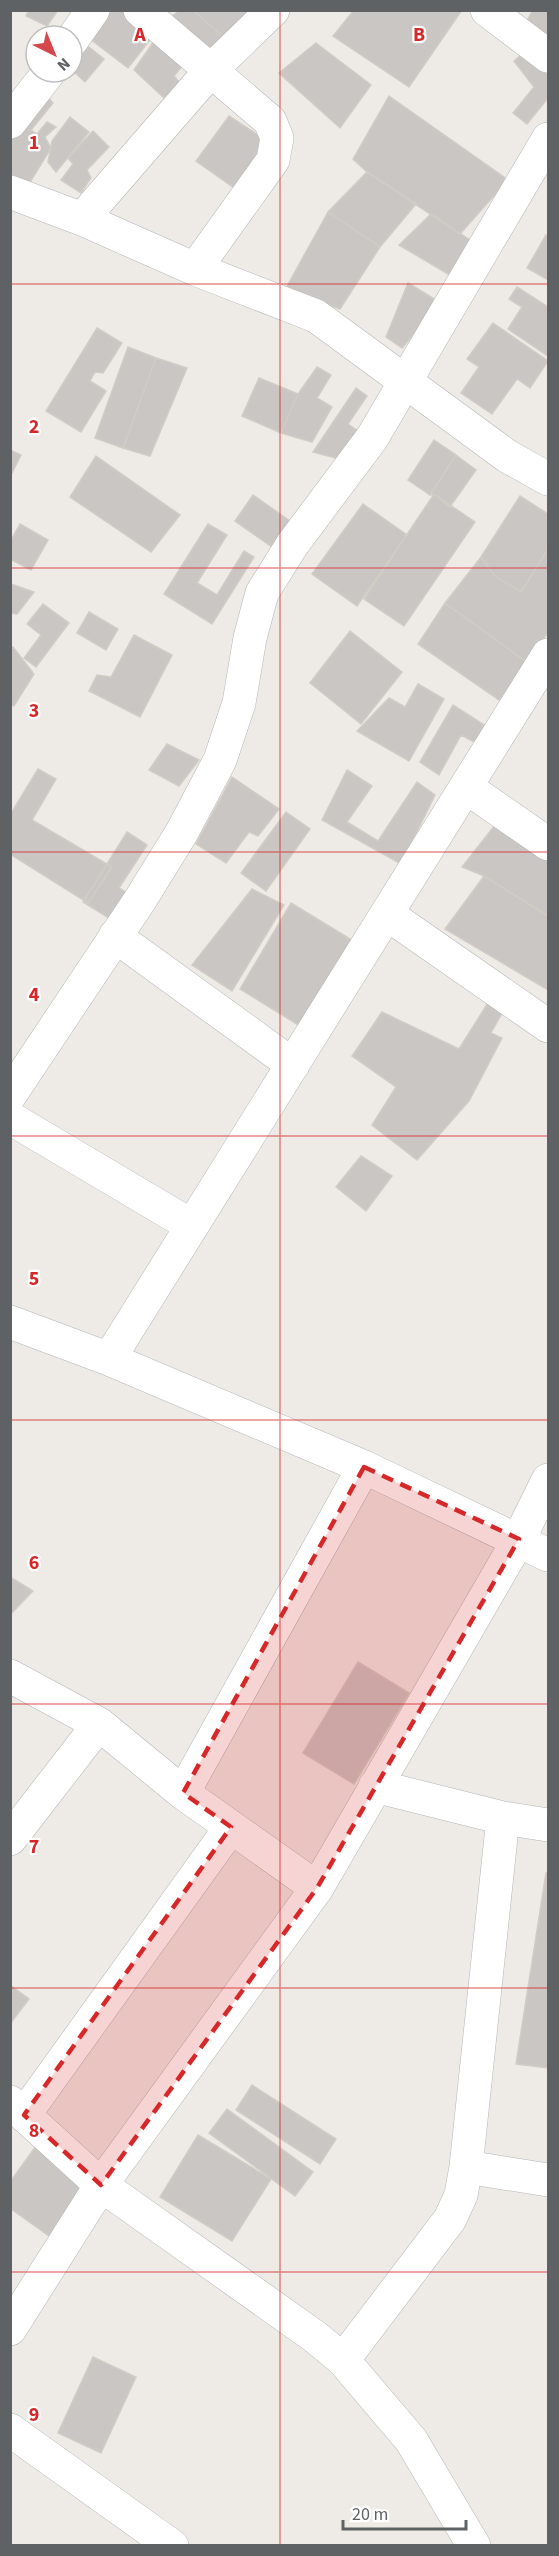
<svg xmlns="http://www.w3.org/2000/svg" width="559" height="2556" font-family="'Source Sans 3',sans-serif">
	<rect width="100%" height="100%" fill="#eeebe6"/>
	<path fill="#cac6c3" stroke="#d2ccc5" stroke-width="1.5" d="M 29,10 L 58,10 L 47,26 L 26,16 Z
		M 111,10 L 130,10 L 157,31 L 128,68 L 89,38 Z
		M 180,10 L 193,10 L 226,40 L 208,54 L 165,22 Z
		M 193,10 L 256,10 L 226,40 Z
		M 354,10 L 462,10 L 409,87 L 333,36 Z
		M 533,10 L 548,10 L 548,44 L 524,26 Z
		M 159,34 L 188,59 L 174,76 L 180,83 L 164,98 L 134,70 Z
		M 84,43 L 104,59 L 85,82 L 72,70 L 72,58 Z
		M 316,43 L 371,85 L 340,128 L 279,73 Z
		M 527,50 L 548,65 L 548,98 L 527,124 L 513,113 L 534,87 L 514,61 Z
		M 46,95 L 53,103 L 31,130 L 37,134 L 47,122 L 56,127 L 45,137 L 51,148 L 29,184 L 10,173 L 10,138 Z
		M 389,96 L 508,180 L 460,234 L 367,172 L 353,159 Z
		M 229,116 L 267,141 L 237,190 L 196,161 Z
		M 70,117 L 89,132 L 56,172 L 48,162 L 52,141 Z
		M 93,131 L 109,147 L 87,170 L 91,178 L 81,193 L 61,180 L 73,164 L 68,158 Z
		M 367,172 L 416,204 L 380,247 L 328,212 Z
		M 328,212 L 380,247 L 340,309 L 286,288 Z
		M 431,214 L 476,244 L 453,277 L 399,245 Z
		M 546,235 L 548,236 L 548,280 L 527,268 Z
		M 408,283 L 441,303 L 402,348 L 386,337 Z
		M 517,287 L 548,307 L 548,356 L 508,329 L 522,307 L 509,299 Z
		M 493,323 L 548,361 L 530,388 L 517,379 L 492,414 L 461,393 L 479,367 L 467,359 Z
		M 97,328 L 122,343 L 103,373 L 95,372 L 90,381 L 106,391 L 81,432 L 46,411 Z
		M 128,347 L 156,358 L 123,448 L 95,438 Z
		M 156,358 L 187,368 L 150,456 L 123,448 Z
		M 317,367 L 331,375 L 317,398 L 332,407 L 312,442 L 281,433 L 298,394 Z
		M 259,378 L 298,394 L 281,433 L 242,416 Z
		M 356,388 L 367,396 L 348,424 L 367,437 L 350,462 L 313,452 Z
		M 434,440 L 456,455 L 430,495 L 408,480 Z
		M 10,450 L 21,455 L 10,477 Z
		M 456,455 L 476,470 L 450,507 L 434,494 L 430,495 Z
		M 96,456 L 180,515 L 151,552 L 70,497 Z
		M 434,494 L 475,522 L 404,626 L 364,599 Z
		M 253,495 L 297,526 L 279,552 L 235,521 Z
		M 520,496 L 548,514 L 548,549 L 521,592 L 495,576 L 481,557 Z
		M 363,504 L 407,535 L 357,606 L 312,574 Z
		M 20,524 L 48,540 L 31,570 L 10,559 L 10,542 Z
		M 208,524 L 227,535 L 197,583 L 217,595 L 244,551 L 254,557 L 212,624 L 164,594 Z
		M 548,549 L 548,632 L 528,663 L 445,603 L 481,557 L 495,576 L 521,592 Z
		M 11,584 L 34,592 L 17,614 L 10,613 Z
		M 445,603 L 528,663 L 499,700 L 418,644 Z
		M 43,604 L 69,623 L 36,667 L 24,658 L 41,635 L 27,624 Z
		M 89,612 L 118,629 L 106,650 L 77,633 Z
		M 350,631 L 402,672 L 361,724 L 310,683 Z
		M 134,635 L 172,655 L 140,717 L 89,691 L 97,675 L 111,677 Z
		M 13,647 L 34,674 L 14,706 L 10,705 L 10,651 Z
		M 418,684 L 444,699 L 409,761 L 357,731 L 389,698 L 405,707 Z
		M 453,705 L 492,730 L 482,746 L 461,735 L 439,775 L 420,762 Z
		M 167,744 L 199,760 L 179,786 L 149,770 Z
		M 38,769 L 56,779 L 32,820 L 112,867 L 88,903 L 10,854 L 10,815 Z
		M 347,770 L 372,786 L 347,822 L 378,841 L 417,782 L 435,795 L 401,864 L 322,820 Z
		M 232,777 L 279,809 L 258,836 L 249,832 L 226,863 L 196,844 Z
		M 286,812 L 310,829 L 266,891 L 241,873 Z
		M 499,820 L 548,855 L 548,916 L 484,876 L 462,867 Z
		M 127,832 L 147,845 L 119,888 L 136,899 L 120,925 L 83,902 Z
		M 484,876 L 548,916 L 548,990 L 445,929 Z
		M 252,889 L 284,905 L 232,991 L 192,965 Z
		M 291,903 L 360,945 L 308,1031 L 240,989 Z
		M 491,998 L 506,1006 L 491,1033 L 502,1038 L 469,1101 L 417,1160 L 372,1125 L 396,1087 L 352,1056 L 382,1012 L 459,1049 Z
		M 361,1156 L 392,1176 L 366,1211 L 336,1187 Z
		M 10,1577 L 33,1591 L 10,1615 Z
		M 358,1662 L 409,1693 L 354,1784 L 303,1753 Z
		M 546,1873 L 548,1874 L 548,2068 L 516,2064 Z
		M 10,1985 L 29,1999 L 10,2024 Z
		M 252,2085 L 336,2139 L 320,2164 L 236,2110 Z
		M 227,2109 L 313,2172 L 295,2196 L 209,2133 Z
		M 198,2135 L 271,2179 L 232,2241 L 160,2197 Z
		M 36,2146 L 88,2182 L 49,2236 L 10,2208 L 10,2182 Z
		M 93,2357 L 136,2377 L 101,2453 L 58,2433 Z"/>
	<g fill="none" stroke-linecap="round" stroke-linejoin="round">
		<g stroke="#b3b6b9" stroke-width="34">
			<path id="minor" d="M 140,10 L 270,121 L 277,138 L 273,160 L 195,269
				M 487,10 L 548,56
				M 72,40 L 93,10
				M 10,122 L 49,72
				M 10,192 L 82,219 L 195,269 L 316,316 L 507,456 L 548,479
				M 82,219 L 211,70 L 273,10
				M 466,787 L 548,844
				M 387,914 L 548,1026
				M 115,936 L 293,1065
				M 10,1095 L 140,900 L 182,832 L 220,760 L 239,703 L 250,638 L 262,593 L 292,545 L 372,438 L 548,139
				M 10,1118 L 192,1226
				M 10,1322 L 109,1359 L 364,1467 L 548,1555
				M 109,1359 L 548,655
				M 10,1676 L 99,1724 L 183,1793 L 317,1888
				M 375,1786 L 503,1818 L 548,1825
				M 183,1793 L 364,1467
				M 10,1839 L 99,1724
				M 10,2102 L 101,2185 L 314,2336 L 343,2360 L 411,2440 L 474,2546
				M 24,2115 L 231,1827
				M 466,2167 L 548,2180
				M 10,2329 L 101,2185 L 317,1888 L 519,1539 L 548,1480
				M 343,2360 L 450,2219 L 461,2195 L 466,2167 L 503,1818
				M 10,2430 L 172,2546"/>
		</g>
		<use href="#minor" stroke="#fff" stroke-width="33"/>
	</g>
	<path fill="#d62828" fill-opacity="0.2" stroke="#d62828" stroke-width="4.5" stroke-dasharray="12 8" stroke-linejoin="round" d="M 364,1467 L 519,1539 L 317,1888 L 101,2185 L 24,2115 L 231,1827 L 183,1793 Z"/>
	<path fill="none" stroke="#d62828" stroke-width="1.5" stroke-opacity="0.55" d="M 280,10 L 280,2546M 10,284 L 548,284M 10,568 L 548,568M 10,852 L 548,852M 10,1136 L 548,1136M 10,1420 L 548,1420M 10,1704 L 548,1704M 10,1988 L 548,1988M 10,2272 L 548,2272"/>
	<g font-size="20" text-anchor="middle" font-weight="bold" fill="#d62828" stroke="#fff" stroke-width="4.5" stroke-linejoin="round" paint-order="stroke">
		<text x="140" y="41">A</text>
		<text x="419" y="41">B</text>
		<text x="34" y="149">1</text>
		<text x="34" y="433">2</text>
		<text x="34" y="717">3</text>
		<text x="34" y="1001">4</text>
		<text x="34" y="1285">5</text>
		<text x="34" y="1569">6</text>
		<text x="34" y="1853">7</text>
		<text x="34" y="2137">8</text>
		<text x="34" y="2421">9</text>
	</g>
	<rect width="559" height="2556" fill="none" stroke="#5e6264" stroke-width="24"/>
	<g transform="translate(54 54) rotate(137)"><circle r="28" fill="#ffffff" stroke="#bfc0c1" stroke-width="1.5"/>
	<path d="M0-4.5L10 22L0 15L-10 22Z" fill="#d4474d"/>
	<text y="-9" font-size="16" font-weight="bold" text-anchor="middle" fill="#5e6264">N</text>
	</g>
	<path d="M343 2520v9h123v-9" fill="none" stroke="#5e6264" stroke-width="3"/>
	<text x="352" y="2520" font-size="18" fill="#5e6264" stroke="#ffffff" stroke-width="4.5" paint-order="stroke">20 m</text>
</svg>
